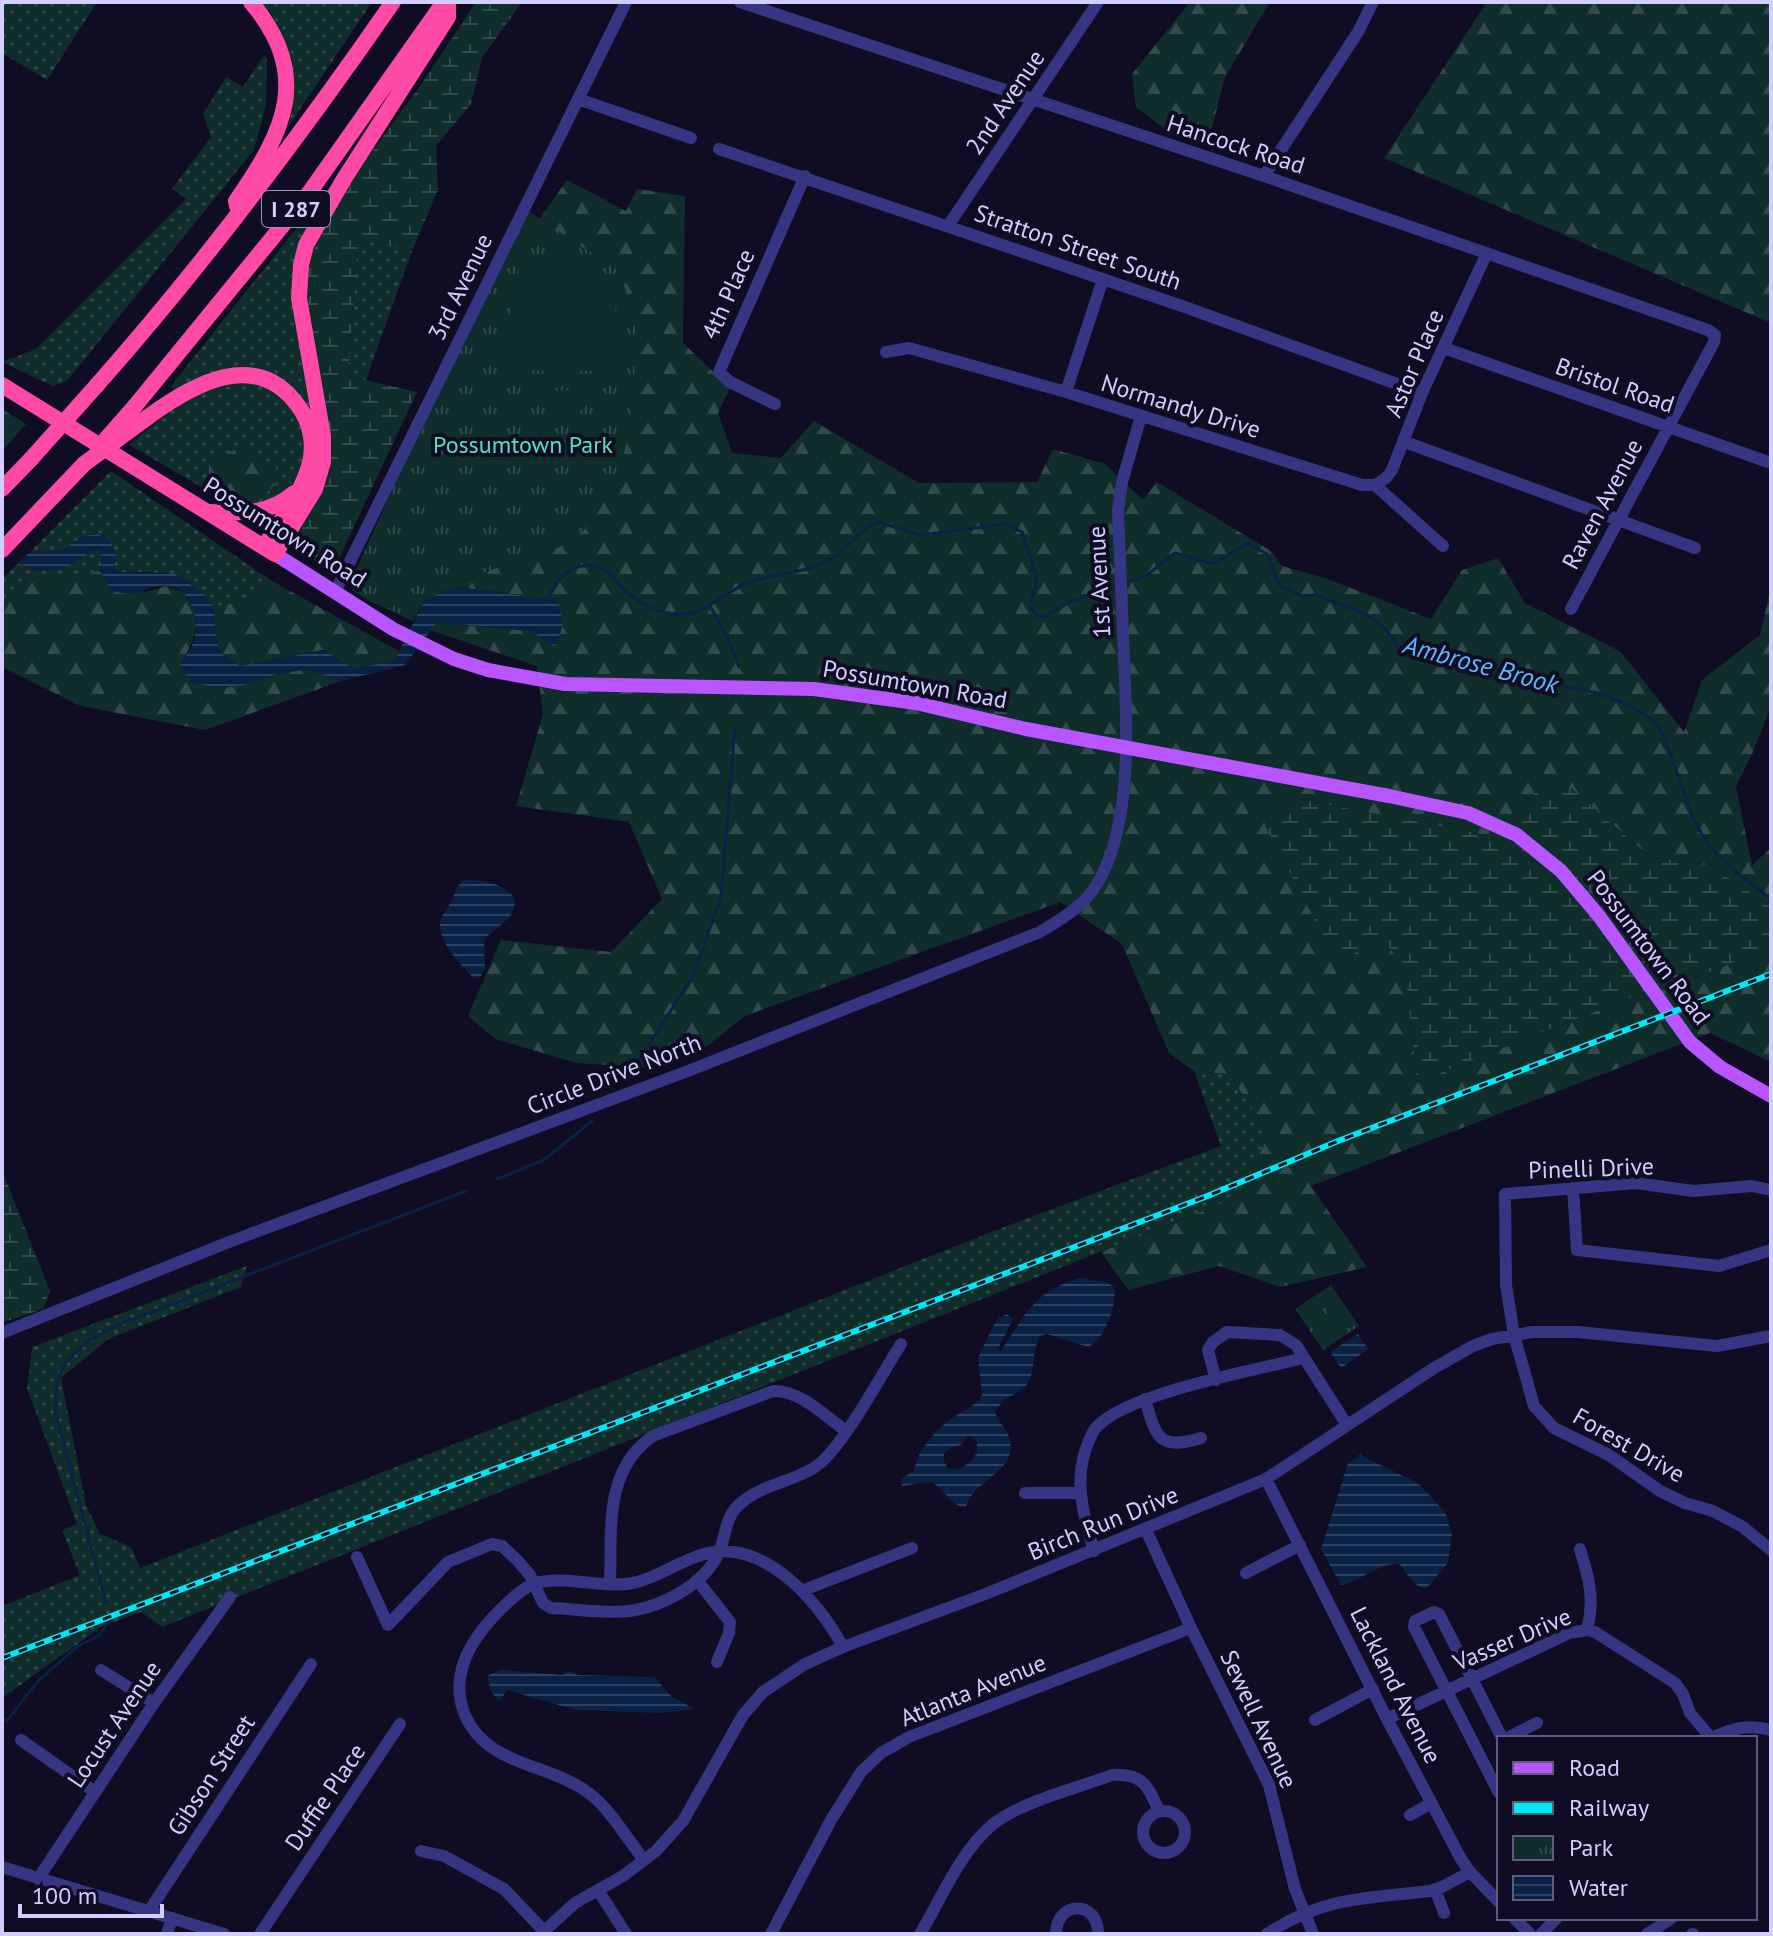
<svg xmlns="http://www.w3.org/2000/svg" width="1773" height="1936" font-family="'PT Sans',sans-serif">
	<defs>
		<pattern id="grass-dots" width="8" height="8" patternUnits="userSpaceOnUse" patternTransform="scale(2)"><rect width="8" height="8" fill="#0f2d2b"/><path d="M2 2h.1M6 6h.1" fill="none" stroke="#314a4b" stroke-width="1.8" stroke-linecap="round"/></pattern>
		<pattern id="forest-firs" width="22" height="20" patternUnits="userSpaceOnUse" patternTransform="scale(2)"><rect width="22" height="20" fill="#0f2d2b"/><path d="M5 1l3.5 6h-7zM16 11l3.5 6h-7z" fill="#314a4b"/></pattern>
		<pattern id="wetland-marsh" width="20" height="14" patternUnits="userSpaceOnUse" patternTransform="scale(2)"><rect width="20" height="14" fill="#0f2d2b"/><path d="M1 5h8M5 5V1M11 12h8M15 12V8" fill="none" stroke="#314a4b"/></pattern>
		<pattern id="park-tufts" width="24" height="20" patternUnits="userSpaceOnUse" patternTransform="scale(2)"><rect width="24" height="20" fill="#0f2d2b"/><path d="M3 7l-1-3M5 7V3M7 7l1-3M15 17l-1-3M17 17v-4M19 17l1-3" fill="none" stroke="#314a4b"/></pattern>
		<pattern id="water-rules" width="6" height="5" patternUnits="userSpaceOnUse" patternTransform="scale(2)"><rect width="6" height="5" fill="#092145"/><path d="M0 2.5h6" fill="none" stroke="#2c4061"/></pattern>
	</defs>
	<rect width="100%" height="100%" fill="#0f0c23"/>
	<path fill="url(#grass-dots)" d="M 2,2 L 97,2 L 47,80 L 2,53 Z
		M 258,2 L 372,2 L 288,127 C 300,78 292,53 269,9 L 266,11 Z
		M 264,55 L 267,59 L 266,105 L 254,150 L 67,381 L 53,386 L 2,362 L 36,349 L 186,199 L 172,189 L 211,137 L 203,114 L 226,77 L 243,87 Z
		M 338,176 L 301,250 L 313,411 L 310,412 L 265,374 L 174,391 L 171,386 Z
		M 358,238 L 412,251 L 366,380 L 348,376 Z
		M 245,382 C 257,385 269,387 279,395 C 324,428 308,501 250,504 C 244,505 236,506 231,504 C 222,502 213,494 205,489 C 179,474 154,459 129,445 L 172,410 L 207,387 Z
		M 111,471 L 272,581 L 254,598 L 214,607 C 182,567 166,573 119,572 L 114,565 L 117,554 C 97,515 87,541 62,550 C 53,553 39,551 30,552 Z
		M 98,548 L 102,557 L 100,571 L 62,577 L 30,576 L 2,601 L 2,579 L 18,563 C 55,582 67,561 98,548 Z
		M 1194,1071 L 1229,1074 L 1269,1134 L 1240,1196 L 162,1627 L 141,1612 L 101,1627 L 2,1698 L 2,1606 L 80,1575 L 62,1530 L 77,1524 L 27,1388 L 32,1347 L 247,1266 L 241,1287 L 108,1339 L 61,1378 L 86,1505 L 100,1534 L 131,1547 L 140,1568 L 1007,1226 L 1221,1146 Z"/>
	<path fill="url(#forest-firs)" d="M 1190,2 L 1270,2 L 1225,77 L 1209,139 L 1175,137 L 1136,107 L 1132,74 Z
		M 1487,2 L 1771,2 L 1771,323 L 1384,158 Z
		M 567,180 L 626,211 L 637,189 L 685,196 L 683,343 L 730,388 L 718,413 L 732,453 L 781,458 L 814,421 L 919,483 L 1037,482 L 1053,449 L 1105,464 L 1143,500 L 1157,482 L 1271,551 L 1282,566 L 1325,578 L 1431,619 L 1462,570 L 1498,558 L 1525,603 L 1621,652 L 1684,732 L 1702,680 L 1760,635 L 1771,585 L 1771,706 L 1753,752 L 1736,787 L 1752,865 L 1771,848 L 1771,906 L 1709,865 L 1649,856 L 1567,785 L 1542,787 L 1487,836 L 1289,797 L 1339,962 L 1382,936 L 1405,970 L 1417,1082 L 1629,998 L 1673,987 L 1771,947 L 1771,1062 L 1710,1033 L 1311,1186 L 1367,1267 L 1280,1287 L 1219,1266 L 1128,1290 L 1101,1252 L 1240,1196 L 1269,1134 L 1229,1074 L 1194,1071 L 1169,1053 L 1122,944 L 1060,902 L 745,1016 L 698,1053 L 652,1068 L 577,1063 L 495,1039 L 468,1016 L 501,940 L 611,952 L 662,899 L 629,822 L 516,806 L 543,714 L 537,666 L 430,630 L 436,622 L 531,631 L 555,647 L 519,595 L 456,587 L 425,599 L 413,621 L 369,601 L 412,618 L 424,597 L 518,559 L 550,553 L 583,531 L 617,484 L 633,411 L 535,225 Z
		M 2,409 L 26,424 L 2,451 Z
		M 242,446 L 276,466 L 276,484 L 255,504 L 232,505 L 209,480 L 209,463 Z
		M 100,571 L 111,590 L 146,592 L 166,586 L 182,592 L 193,606 L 196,625 L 192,643 L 180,665 L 246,685 L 273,675 L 306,669 L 341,681 L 205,730 L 81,706 L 2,667 L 2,601 L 29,576 L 62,577 Z
		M 272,581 L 399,651 L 395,660 L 355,669 L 323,650 L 240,666 L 221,654 L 216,636 L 214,607 L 254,598 Z"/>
	<path fill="url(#wetland-marsh)" d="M 476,2 L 522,2 L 482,58 L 471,104 L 436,146 L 438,190 L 412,251 L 358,239 L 348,376 L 417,392 L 336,565 L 329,569 L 324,568 L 298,547 L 297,531 L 327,475 L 306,309 L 309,259 L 340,195 L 420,86 Z
		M 1568,785 L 1648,856 L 1709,865 L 1771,906 L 1771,947 L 1673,987 L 1629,998 L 1417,1082 L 1405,970 L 1382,937 L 1338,963 L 1265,826 L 1288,797 L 1487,835 L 1542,787 Z
		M 2,1170 L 50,1291 L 43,1309 L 2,1323 Z"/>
	<path fill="url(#park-tufts)" d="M 527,210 L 620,272 L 636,324 L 633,411 L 617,484 L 583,531 L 550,553 L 518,559 L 424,597 L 412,618 L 408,617 L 369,601 L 352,590 L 352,579 L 407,457 Z
		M 1331,1285 L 1359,1326 L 1323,1350 L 1295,1309 Z"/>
	<path fill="#0f2d2b" d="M 522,255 L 563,263 L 596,282 L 615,308 L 621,336 L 612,371 L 498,370 Z
		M 582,389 L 583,410 L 549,413 L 547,392 Z
		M 1333,1293 L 1352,1320 L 1340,1329 L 1321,1302 Z
		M 1317,1304 L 1336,1332 L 1323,1341 L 1304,1313 Z"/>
	<path fill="url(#water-rules)" fill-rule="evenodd" d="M 98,534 L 109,539 L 117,554 L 114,565 L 119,572 L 175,574 L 202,592 L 214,607 L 216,636 L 221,654 L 240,666 L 323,650 L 355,669 L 395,660 L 425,599 L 456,587 L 558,600 L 563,625 L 555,647 L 531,631 L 437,622 L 405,665 L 341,681 L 306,669 L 273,675 L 246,685 L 222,688 L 192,683 L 180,665 C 184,658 190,650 193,643 C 200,622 193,588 167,586 C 144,584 141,601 111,590 L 100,571 L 102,557 L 98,549 C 85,554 76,563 63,568 C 52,574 30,569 18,563 L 30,552 L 61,551 L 83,536 Z
		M 464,880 C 481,878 526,887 512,913 C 505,924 492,931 484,940 L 485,968 L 480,978 L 474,978 C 461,966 439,943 440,924 C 440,915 448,909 451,901 C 456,892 456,886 464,880 Z
		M 1080,1278 L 1106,1282 L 1114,1287 C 1117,1305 1106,1339 1088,1347 L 1047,1334 L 1040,1336 C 1032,1351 1035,1369 1029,1381 C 1021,1396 1004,1394 995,1412 C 998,1423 1008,1429 1010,1440 C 1017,1472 974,1479 966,1507 C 952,1508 944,1488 931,1482 L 902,1486 L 901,1479 L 914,1471 C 918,1450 934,1431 951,1419 C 962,1411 975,1407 982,1395 L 978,1358 L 993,1326 L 999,1318 L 1007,1314 L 1013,1319 L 998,1349 L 1001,1351 C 1025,1315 1034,1291 1080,1278 ZM 970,1436 L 977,1442 L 977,1453 C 970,1463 959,1474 948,1468 L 944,1461 L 944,1453 L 950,1448 L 961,1445 L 966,1437 Z
		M 1358,1334 L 1368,1349 L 1341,1368 L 1330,1352 Z
		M 1360,1455 L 1418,1483 L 1445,1512 L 1452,1535 L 1448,1563 L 1426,1589 C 1414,1587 1407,1573 1399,1564 C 1378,1563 1363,1580 1341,1585 L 1321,1549 L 1348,1463 Z
		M 501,1670 L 562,1675 L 569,1671 L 578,1675 L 654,1677 L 671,1696 L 695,1709 L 661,1713 L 576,1710 L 507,1690 L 499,1702 L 491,1691 L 487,1676 Z"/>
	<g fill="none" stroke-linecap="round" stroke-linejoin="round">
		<path stroke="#092145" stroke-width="3" d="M 1126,582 L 1146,576 L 1175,553 L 1214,564 L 1247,543 L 1267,554 L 1279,585 L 1301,596 L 1315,595 L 1366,614 L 1384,627 L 1399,647 L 1448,660 L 1488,665 L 1526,679 L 1598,693 L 1631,706 L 1657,724 L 1667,744 L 1695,823 L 1709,846 L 1733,870 L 1771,899
			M 549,599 C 553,578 577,560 599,567 C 610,571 614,579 622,587 C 637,603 659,615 682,614 C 707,614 725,591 748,583 C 776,572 810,574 836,556 C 851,545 859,530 878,522 L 921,535 L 1005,524 L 1022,532 L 1037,578 L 1030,606 L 1037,616 L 1045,616 L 1070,602 L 1116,586
			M 710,606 L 727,637 L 739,667
			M 632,1072 L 694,974 L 721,897 L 735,727
			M 497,1179 L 544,1160 L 592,1121
			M 106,1603 L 55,1411 C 56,1397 56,1378 64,1366 C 75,1348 98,1335 115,1326 L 466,1191
			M 2,1722 L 9,1718 L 38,1681 L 78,1646 L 98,1636 L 110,1621"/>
		<path stroke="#353584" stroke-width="12" d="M 740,2 L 1264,176 L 1708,330 L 1715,335 L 1714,342 L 1571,609
			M 578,99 L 691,138
			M 719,149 L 1185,307 L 1422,393
			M 1264,176 L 1358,32 L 1373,2
			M 948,226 L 1098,2
			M 1444,348 L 1771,463
			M 886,352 L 909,348 L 1066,392 L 1362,485 L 1375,485 L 1443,546
			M 1066,392 L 1103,279
			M 775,404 L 730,382 L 719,372 L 805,176
			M 1405,442 L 1695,548
			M 1375,485 L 1386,478 L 1392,470 L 1422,393 L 1487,253
			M 335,592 L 626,2
			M 1573,1188 L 1577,1250 L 1719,1266 L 1771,1250
			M 1771,1190 L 1752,1186 L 1693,1191 L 1636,1183 L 1505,1194 L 1506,1285 L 1514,1335 L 1534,1406 L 1554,1428 L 1609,1455 L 1660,1491 L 1685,1503 L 1713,1511 L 1743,1527 L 1771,1550
			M 2,1333 L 229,1242 L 688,1071 L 1040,932 C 1065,917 1089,903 1102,875 C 1132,815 1127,724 1124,658 C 1122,609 1120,560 1118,511 L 1122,482 L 1141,416
			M 1216,1380 L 1208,1350 L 1213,1342 L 1227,1332 L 1280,1335 L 1296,1345 L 1347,1425
			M 1145,1399 C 1156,1437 1158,1451 1201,1438
			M 1266,1479 L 1387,1719 L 1461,1859 L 1470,1872 L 1499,1902
			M 1025,1493 L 1080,1493
			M 1146,1530 L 1191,1628 L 1269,1785 L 1295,1889 L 1313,1934
			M 1580,1549 C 1589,1578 1595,1600 1587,1630
			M 1094,1551 C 1082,1509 1071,1473 1093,1432 C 1114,1395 1260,1369 1304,1358
			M 357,1557 L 388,1625 L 448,1562 L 492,1544 L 502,1546 L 517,1560 L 530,1575 L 543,1603 L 551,1608 C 575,1609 607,1614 630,1611 C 664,1606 705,1584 719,1552 C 727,1534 724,1517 741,1503 C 762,1484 795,1482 818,1465 C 844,1445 881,1375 901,1344
			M 1246,1573 L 1300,1545
			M 697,1580 L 730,1622 L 729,1633 L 717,1662
			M 610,1584 C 612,1531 603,1470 653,1436 L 773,1391 C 800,1390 825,1416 846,1431
			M 804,1590 L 912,1548
			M 101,1670 L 154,1703
			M 1387,1719 L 1569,1633 L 1587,1630 L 1595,1632 L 1675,1683 L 1683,1694 L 1690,1713 L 1711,1738
			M 1315,1720 L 1373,1689
			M 1507,1738 L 1537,1723
			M 1712,1738 C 1733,1728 1748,1724 1771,1730
			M 21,1740 L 95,1792
			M 1499,1793 L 1414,1627 L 1415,1621 L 1434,1612 L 1439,1614 L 1502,1738
			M1143 1832a21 21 0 1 1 42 0a21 21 0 1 1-42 0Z
			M 1410,1815 L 1432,1803
			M 421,1851 L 444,1856 L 504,1889 L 544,1931
			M 644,1860 C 628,1840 610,1809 590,1794 C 551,1763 487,1767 465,1715 C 448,1674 473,1636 502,1608 C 511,1599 524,1587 536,1583 C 567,1575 602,1589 633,1583 C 657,1578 678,1562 701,1555 C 761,1535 818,1600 843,1647
			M 2,1867 L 224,1934
			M 38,1879 L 154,1703 L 230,1597
			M 1435,1889 L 1444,1913
			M 598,1890 L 626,1934
			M 149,1911 L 311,1664
			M 1514,1918 L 1530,1934
			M 167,1934 L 172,1918
			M 260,1934 L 400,1724
			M 541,1934 L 575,1903 L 623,1876 L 656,1851 L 683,1821 L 743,1715 L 763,1692 L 805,1664 L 843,1647 L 988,1593 L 1266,1479 L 1434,1368 L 1473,1346 L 1492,1339 L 1532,1332 L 1578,1332 L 1717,1346 L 1771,1336
			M 771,1934 L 831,1820 L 861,1772 L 881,1753 L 909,1737 L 1191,1628
			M 920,1934 C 941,1899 960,1852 992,1825 C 1022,1801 1075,1789 1112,1775 C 1143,1773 1148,1786 1159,1811
			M 1056,1934 C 1056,1900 1099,1900 1098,1934
			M 1267,1934 C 1322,1897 1367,1898 1430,1891 L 1442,1887 L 1470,1872
			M 1541,1934 L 1557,1918
			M 1647,1934 L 1672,1918
			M 1692,1934 L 1693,1934"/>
		<path stroke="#b955ff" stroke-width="14" d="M 275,554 L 393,629 L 454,659 L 488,670 L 565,684 L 814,689 L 916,703 L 1026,729 L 1389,796 L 1468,813 L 1517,835 L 1561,871 L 1599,916 L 1690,1042 L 1720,1067 L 1771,1096"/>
		<path stroke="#ff49a7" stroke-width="16" d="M 237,206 L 236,201 C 284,132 313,76 251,2
			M 2,385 L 275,554 L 315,489 L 323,462 L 323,436 L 299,298 L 301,265 L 306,245 L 344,179 L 448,17 L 448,2
			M 97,385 C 204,264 301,135 393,2
			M 135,406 L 309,193 L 444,2
			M 148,417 C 193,384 257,347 299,407 C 311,423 315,447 309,466 C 302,492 278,524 264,547
			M 2,489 L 31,459
			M 211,512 C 243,513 268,515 294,493
			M 2,550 L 84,464"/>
		<g stroke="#00e9f9" stroke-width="6">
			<path id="rail" d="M 2,1658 L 1205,1197 L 1338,1141 L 1771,974"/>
		</g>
		<use href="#rail" stroke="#0f0c23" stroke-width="3" stroke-dasharray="9" stroke-linecap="butt"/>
		<path stroke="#ff49a7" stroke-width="16" d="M 106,439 L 135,406
			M 31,459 L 97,385
			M 84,464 L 148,417"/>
	</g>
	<g text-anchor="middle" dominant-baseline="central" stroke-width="8" stroke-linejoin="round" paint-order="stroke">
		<rect fill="#0f0c23" stroke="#9894bd" stroke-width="2" x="262" y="191" width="68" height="36" rx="6"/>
		<g font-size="22" font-weight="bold" fill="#d2ceff">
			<text x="296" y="209">I 287</text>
		</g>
		<g font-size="24" fill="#d2ceff" stroke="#0f0c23">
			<text transform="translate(1005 102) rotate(-56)">2nd Avenue</text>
			<text transform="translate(1236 144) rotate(18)">Hancock Road</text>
			<text transform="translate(1078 247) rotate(19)">Stratton Street South</text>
			<text transform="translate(460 287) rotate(-64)">3rd Avenue</text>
			<text transform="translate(728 294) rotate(-66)">4th Place</text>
			<text transform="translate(1414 363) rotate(-67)">Astor Place</text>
			<text transform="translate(1615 385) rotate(19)">Bristol Road</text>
			<text transform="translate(1181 406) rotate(17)">Normandy Drive</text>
			<text transform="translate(1602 504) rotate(-62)">Raven Avenue</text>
			<text transform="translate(285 532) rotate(32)">Possumtown Road</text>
			<text transform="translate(1099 582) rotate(-93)">1st Avenue</text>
			<text transform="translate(915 684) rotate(10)">Possumtown Road</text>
			<text transform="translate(1649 947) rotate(53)">Possumtown Road</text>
			<text transform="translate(614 1074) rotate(-21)">Circle Drive North</text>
			<text transform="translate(1591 1168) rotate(-2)">Pinelli Drive</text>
			<text transform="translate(1629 1445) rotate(30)">Forest Drive</text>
			<text transform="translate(1103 1523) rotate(-22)">Birch Run Drive</text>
			<text transform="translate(1512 1639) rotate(-23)">Vasser Drive</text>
			<text transform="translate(1396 1685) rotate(63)">Lackland Avenue</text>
			<text transform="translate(973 1690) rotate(-22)">Atlanta Avenue</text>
			<text transform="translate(1259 1719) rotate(65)">Sewell Avenue</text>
			<text transform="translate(114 1724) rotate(-56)">Locust Avenue</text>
			<text transform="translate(211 1775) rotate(-57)">Gibson Street</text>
			<text transform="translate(325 1797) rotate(-56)">Duffie Place</text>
		</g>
		<g font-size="24" fill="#54e4bb" stroke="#0f0c23">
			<text x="523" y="444">Possumtown Park</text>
		</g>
		<g font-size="26" font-style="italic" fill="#5cb9ff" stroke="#0f0c23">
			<text transform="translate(1481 664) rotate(15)">Ambrose Brook</text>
		</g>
	</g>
	<rect width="1773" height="1936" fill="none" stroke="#d2ceff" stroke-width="8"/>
	<rect x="1497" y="1736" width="260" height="184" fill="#0f0c23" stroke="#5d5a7b" stroke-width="2"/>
	<rect x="1513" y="1762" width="40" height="12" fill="#b955ff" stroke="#5d5a7b" stroke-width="2"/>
	<text x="1569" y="1776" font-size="24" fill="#d2ceff">Road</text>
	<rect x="1513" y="1802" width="40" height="12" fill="#00e9f9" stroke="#5d5a7b" stroke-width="2"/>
	<text x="1569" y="1816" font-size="24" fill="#d2ceff">Railway</text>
	<rect x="1513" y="1836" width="40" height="24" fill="url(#park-tufts)" stroke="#5d5a7b" stroke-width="2"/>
	<text x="1569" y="1856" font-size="24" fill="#d2ceff">Park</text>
	<rect x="1513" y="1876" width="40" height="24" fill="url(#water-rules)" stroke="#5d5a7b" stroke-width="2"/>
	<text x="1569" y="1896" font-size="24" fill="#d2ceff">Water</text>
	<path d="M20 1904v12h142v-12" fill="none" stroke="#d2ceff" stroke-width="4"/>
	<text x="32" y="1904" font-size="24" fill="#d2ceff" stroke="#0f0c23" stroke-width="6" paint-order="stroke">100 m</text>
</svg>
